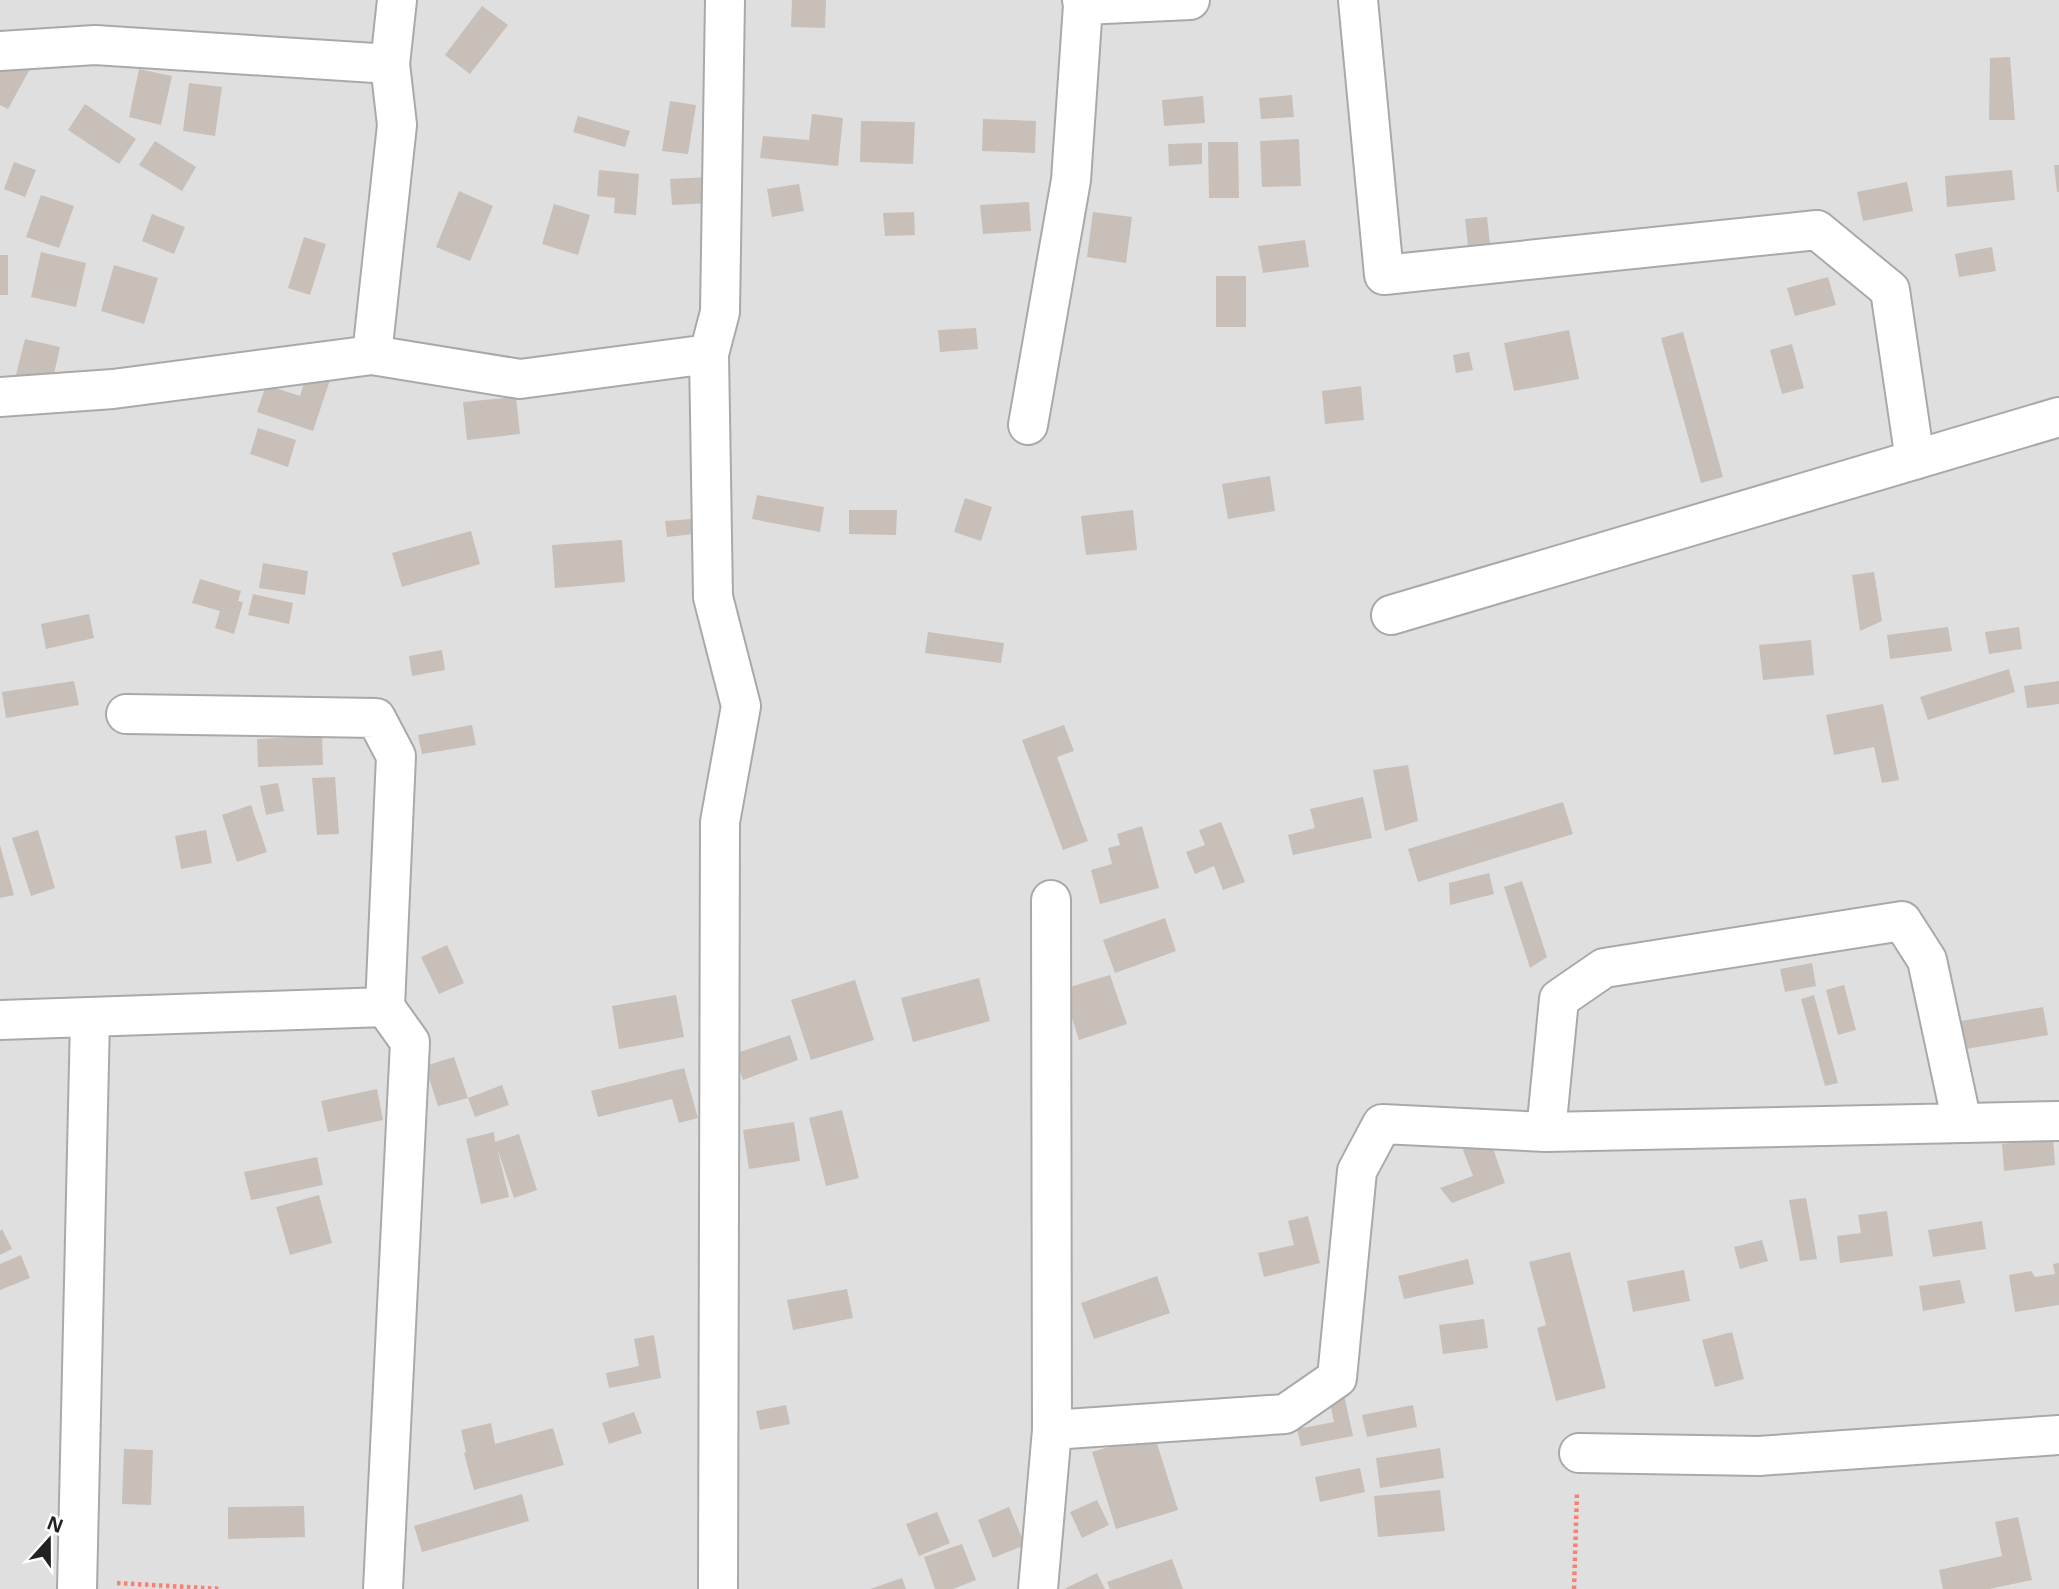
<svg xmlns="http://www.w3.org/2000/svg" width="2059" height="1589" font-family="'Noto Sans',sans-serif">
	<rect width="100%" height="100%" fill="#f2efe9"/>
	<path fill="#e0dfdf" d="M 0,0 L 2059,0 L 2059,1589 L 0,1589 Z"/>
	<path fill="#c7bfb8" d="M 792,0 L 826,0 L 825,28 L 791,27 Z
		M 482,6 L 508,25 L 470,74 L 445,55 Z
		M 0,52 L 30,69 L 8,109 L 0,105 Z
		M 2010,57 L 2015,120 L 1989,120 L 1990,58 Z
		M 139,69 L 172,76 L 161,125 L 129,117 Z
		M 189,83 L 222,87 L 215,136 L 183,131 Z
		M 1292,95 L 1294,117 L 1261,119 L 1259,98 Z
		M 1203,96 L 1205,123 L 1164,126 L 1162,100 Z
		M 670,101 L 696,105 L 688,154 L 662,151 Z
		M 85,104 L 136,139 L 119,164 L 68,130 Z
		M 812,114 L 843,118 L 838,166 L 760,158 L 763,136 L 809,140 Z
		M 578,116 L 630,131 L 625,147 L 573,132 Z
		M 983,119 L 1036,121 L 1035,153 L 982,151 Z
		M 861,121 L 915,122 L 913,164 L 860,162 Z
		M 1299,139 L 1301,186 L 1262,187 L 1260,141 Z
		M 155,141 L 196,167 L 182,191 L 139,165 Z
		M 1208,142 L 1238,142 L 1239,198 L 1209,198 Z
		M 1202,143 L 1202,164 L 1169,166 L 1168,144 Z
		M 14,162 L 36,170 L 25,197 L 4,189 Z
		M 2054,165 L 2059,165 L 2059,192 L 2057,192 Z
		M 599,170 L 639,174 L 636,215 L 614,213 L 615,198 L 597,196 Z
		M 2012,170 L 2015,200 L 1947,207 L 1945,176 Z
		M 709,177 L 711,203 L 672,205 L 670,179 Z
		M 1907,182 L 1913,211 L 1863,221 L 1857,192 Z
		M 799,184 L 804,211 L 772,217 L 767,189 Z
		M 459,191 L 493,206 L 470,261 L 436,247 Z
		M 41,195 L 74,206 L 59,248 L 26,237 Z
		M 1029,202 L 1031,231 L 983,234 L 980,205 Z
		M 554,204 L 590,215 L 578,255 L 542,244 Z
		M 914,212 L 915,235 L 885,236 L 883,213 Z
		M 1093,212 L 1132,217 L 1126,263 L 1087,257 Z
		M 152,214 L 185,227 L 174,254 L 142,241 Z
		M 1487,217 L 1491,253 L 1469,255 L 1465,219 Z
		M 304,237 L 326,244 L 310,295 L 288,288 Z
		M 1305,240 L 1309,267 L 1263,273 L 1258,246 Z
		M 1992,247 L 1996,271 L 1959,277 L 1955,254 Z
		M 41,252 L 86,263 L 76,307 L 31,297 Z
		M 0,255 L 8,255 L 8,295 L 0,295 Z
		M 114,265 L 158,278 L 144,324 L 101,311 Z
		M 1216,276 L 1246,276 L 1246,327 L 1216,327 Z
		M 1828,277 L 1836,305 L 1795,316 L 1787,288 Z
		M 976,328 L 978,349 L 940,352 L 938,330 Z
		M 1569,330 L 1579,379 L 1514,391 L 1504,343 Z
		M 1683,332 L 1723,477 L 1701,483 L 1661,338 Z
		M 25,339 L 60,347 L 52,383 L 16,375 Z
		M 1792,344 L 1804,388 L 1782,394 L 1770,350 Z
		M 1469,352 L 1473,370 L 1456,373 L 1453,355 Z
		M 307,373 L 330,380 L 313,431 L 257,412 L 266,385 L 300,396 Z
		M 1361,386 L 1364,420 L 1325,424 L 1322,391 Z
		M 516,397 L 520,434 L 467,440 L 463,402 Z
		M 258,428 L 296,440 L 288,467 L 250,454 Z
		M 1270,476 L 1275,511 L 1228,519 L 1222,484 Z
		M 757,495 L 824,507 L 820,532 L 752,519 Z
		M 965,498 L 992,507 L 981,541 L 954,532 Z
		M 849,510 L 897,510 L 896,535 L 849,534 Z
		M 1133,510 L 1137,550 L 1086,555 L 1081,516 Z
		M 692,519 L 694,534 L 667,537 L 665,521 Z
		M 471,531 L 480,564 L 402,587 L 392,553 Z
		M 622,540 L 625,582 L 555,588 L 552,545 Z
		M 263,563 L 308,571 L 305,595 L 259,588 Z
		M 1874,572 L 1882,621 L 1860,631 L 1852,575 Z
		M 200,579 L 241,591 L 238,601 L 243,602 L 234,634 L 215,628 L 220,611 L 192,603 Z
		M 253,594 L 293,603 L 289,624 L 248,615 Z
		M 89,614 L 94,638 L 46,649 L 41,624 Z
		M 1948,627 L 1952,651 L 1890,659 L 1887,635 Z
		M 2019,627 L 2022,649 L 1989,654 L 1985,632 Z
		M 928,632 L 1004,643 L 1001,663 L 925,653 Z
		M 1811,640 L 1814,675 L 1763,680 L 1759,645 Z
		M 442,650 L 445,670 L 412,676 L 409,656 Z
		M 2009,669 L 2015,692 L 1928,720 L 1920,697 Z
		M 74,681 L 79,705 L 6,718 L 2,692 Z
		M 2059,681 L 2059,704 L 2027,708 L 2024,686 Z
		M 1883,704 L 1899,780 L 1882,783 L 1874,747 L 1834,755 L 1826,715 Z
		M 472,725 L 476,745 L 422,754 L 418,735 Z
		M 1064,725 L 1074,751 L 1057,757 L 1088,841 L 1063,850 L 1022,740 Z
		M 322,736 L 323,765 L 258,767 L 257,739 Z
		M 1408,765 L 1418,821 L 1385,831 L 1373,770 Z
		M 335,777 L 339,834 L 317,835 L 312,778 Z
		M 278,783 L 284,811 L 266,815 L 260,786 Z
		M 1363,797 L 1372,838 L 1293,855 L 1288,835 L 1315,828 L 1310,809 Z
		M 1563,802 L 1573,834 L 1418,882 L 1408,849 Z
		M 251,805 L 267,852 L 237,862 L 222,815 Z
		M 1221,822 L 1245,882 L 1223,890 L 1214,866 L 1195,874 L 1186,852 L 1205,845 L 1199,830 Z
		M 1142,826 L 1159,888 L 1100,904 L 1091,870 L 1112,864 L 1108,848 L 1120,845 L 1117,834 Z
		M 38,830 L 55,888 L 31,896 L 12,838 Z
		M 206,830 L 212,863 L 181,869 L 175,836 Z
		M 0,845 L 14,895 L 0,898 Z
		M 1489,873 L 1494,894 L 1450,905 L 1449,883 Z
		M 1522,881 L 1547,957 L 1530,968 L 1504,887 Z
		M 1165,918 L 1176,951 L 1115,973 L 1103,940 Z
		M 447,945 L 464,983 L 439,994 L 421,957 Z
		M 1812,963 L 1816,986 L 1785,992 L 1780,969 Z
		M 1110,975 L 1127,1024 L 1079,1040 L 1063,989 Z
		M 979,978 L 990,1021 L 913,1042 L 901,998 Z
		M 855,980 L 874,1040 L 811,1060 L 791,1000 Z
		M 1844,985 L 1856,1030 L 1838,1035 L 1826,990 Z
		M 676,995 L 684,1037 L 619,1049 L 612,1006 Z
		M 1814,995 L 1838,1083 L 1825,1086 L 1801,999 Z
		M 2043,1007 L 2048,1035 L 1960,1050 L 1955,1022 Z
		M 790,1035 L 798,1060 L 743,1080 L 734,1054 Z
		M 454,1057 L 468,1098 L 438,1106 L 425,1066 Z
		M 684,1068 L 698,1118 L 679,1123 L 672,1099 L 598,1117 L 591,1091 Z
		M 502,1085 L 509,1105 L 475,1117 L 468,1098 Z
		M 377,1089 L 383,1120 L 328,1132 L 321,1101 Z
		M 842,1110 L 859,1178 L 826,1186 L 809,1118 Z
		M 794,1122 L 800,1161 L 749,1169 L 743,1130 Z
		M 494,1132 L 495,1142 L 519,1134 L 537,1190 L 514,1198 L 497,1148 L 509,1197 L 481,1204 L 466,1139 Z
		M 2053,1138 L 2055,1165 L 2004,1171 L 2002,1144 Z
		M 1490,1140 L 1505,1183 L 1452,1203 L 1440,1188 L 1473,1176 L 1463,1150 Z
		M 317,1157 L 323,1185 L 251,1200 L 244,1172 Z
		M 319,1195 L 332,1243 L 290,1255 L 276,1207 Z
		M 1806,1198 L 1817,1259 L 1800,1261 L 1789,1200 Z
		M 1887,1211 L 1893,1256 L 1840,1263 L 1837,1236 L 1861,1233 L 1858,1215 Z
		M 1308,1216 L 1320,1263 L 1264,1277 L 1258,1253 L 1294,1245 L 1288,1221 Z
		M 1982,1221 L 1986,1249 L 1933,1257 L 1928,1230 Z
		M 2,1229 L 12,1249 L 0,1255 L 0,1231 Z
		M 1762,1240 L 1768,1261 L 1740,1269 L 1734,1247 Z
		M 1570,1252 L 1606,1388 L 1556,1401 L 1537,1328 L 1546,1325 L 1529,1262 Z
		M 21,1255 L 30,1278 L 0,1290 L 0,1264 Z
		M 1468,1259 L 1474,1284 L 1404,1299 L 1398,1276 Z
		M 2059,1263 L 2059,1305 L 2015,1312 L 2009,1275 L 2031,1271 L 2035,1277 L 2055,1274 L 2053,1264 Z
		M 1684,1270 L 1690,1301 L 1633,1312 L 1627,1281 Z
		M 1157,1276 L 1170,1313 L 1094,1339 L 1081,1303 Z
		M 1960,1280 L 1965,1303 L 1923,1311 L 1919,1286 Z
		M 847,1289 L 853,1318 L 793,1330 L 787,1300 Z
		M 1484,1319 L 1488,1348 L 1443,1354 L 1439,1325 Z
		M 1732,1332 L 1744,1379 L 1715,1387 L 1702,1340 Z
		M 654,1335 L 661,1378 L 609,1388 L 606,1373 L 639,1366 L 634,1339 Z
		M 1344,1395 L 1353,1436 L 1301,1446 L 1297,1429 L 1334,1422 L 1329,1398 Z
		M 786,1405 L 790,1424 L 760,1430 L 756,1411 Z
		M 1413,1405 L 1417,1427 L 1367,1437 L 1362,1415 Z
		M 634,1412 L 642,1433 L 609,1444 L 602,1423 Z
		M 491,1423 L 495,1444 L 553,1428 L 564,1465 L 474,1490 L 464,1453 L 466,1452 L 461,1430 Z
		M 1154,1434 L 1178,1510 L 1116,1529 L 1092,1452 Z
		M 1440,1448 L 1444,1478 L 1380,1488 L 1376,1458 Z
		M 124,1449 L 153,1450 L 151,1505 L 122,1504 Z
		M 1360,1468 L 1365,1492 L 1320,1502 L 1315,1477 Z
		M 1440,1490 L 1445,1531 L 1378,1537 L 1374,1496 Z
		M 522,1494 L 529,1521 L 422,1552 L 414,1526 Z
		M 1097,1500 L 1109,1525 L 1082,1538 L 1070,1512 Z
		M 304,1506 L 305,1537 L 228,1539 L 228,1507 Z
		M 1009,1507 L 1025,1545 L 993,1558 L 978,1520 Z
		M 937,1512 L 950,1543 L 919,1556 L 906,1524 Z
		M 2018,1517 L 2032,1580 L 1989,1589 L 1943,1589 L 1939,1570 L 2002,1556 L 1995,1522 Z
		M 962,1544 L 976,1580 L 953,1589 L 935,1589 L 924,1557 Z
		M 1172,1559 L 1183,1589 L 1110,1589 L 1107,1582 Z
		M 1097,1573 L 1105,1589 L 1064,1589 Z
		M 902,1578 L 906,1589 L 870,1589 Z"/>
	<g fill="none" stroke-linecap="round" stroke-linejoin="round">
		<g stroke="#a9a9a9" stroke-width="42">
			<path id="minor" d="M 1082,0 L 1083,5 L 1190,0
				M 1358,0 L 1384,275 L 1817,230 L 1890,290 L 1915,460
				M 0,51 L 95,45 L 390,64 L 397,125 L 372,355
				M 390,64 L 397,0
				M 0,397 L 113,389 L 372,355 L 520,379 L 709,354
				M 1028,425 L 1071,180 L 1083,5
				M 1391,615 L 2059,417
				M 126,714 L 376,718 L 396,756 L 385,1007 L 410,1042 L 383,1589
				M 0,1020 L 385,1007
				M 1546,1132 L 1559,999 L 1604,968 L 1902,921 L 1927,960 L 1962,1123
				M 1052,1430 L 1285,1414 L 1337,1378 L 1357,1171 L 1382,1124 L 1546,1132 L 2059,1121
				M 1579,1453 L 1759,1456 L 2059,1435
				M 77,1589 L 90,1019
				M 718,1589 L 720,822 L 741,706 L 713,597 L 709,354 L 720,312 L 725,0
				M 1038,1589 L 1052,1430 L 1051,900"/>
		</g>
		<path stroke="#fa8072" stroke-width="4.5" stroke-dasharray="3.5 3.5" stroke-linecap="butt" d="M 117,1583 L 222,1589
			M 1574,1589 L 1577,1492"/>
		<use href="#minor" stroke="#fff" stroke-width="38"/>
	</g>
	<g transform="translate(49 1540) rotate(21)" stroke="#ffffff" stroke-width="5" paint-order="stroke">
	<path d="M0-5L12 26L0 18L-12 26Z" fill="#222222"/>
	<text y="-10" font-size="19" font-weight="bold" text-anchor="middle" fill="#222222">N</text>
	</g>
</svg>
